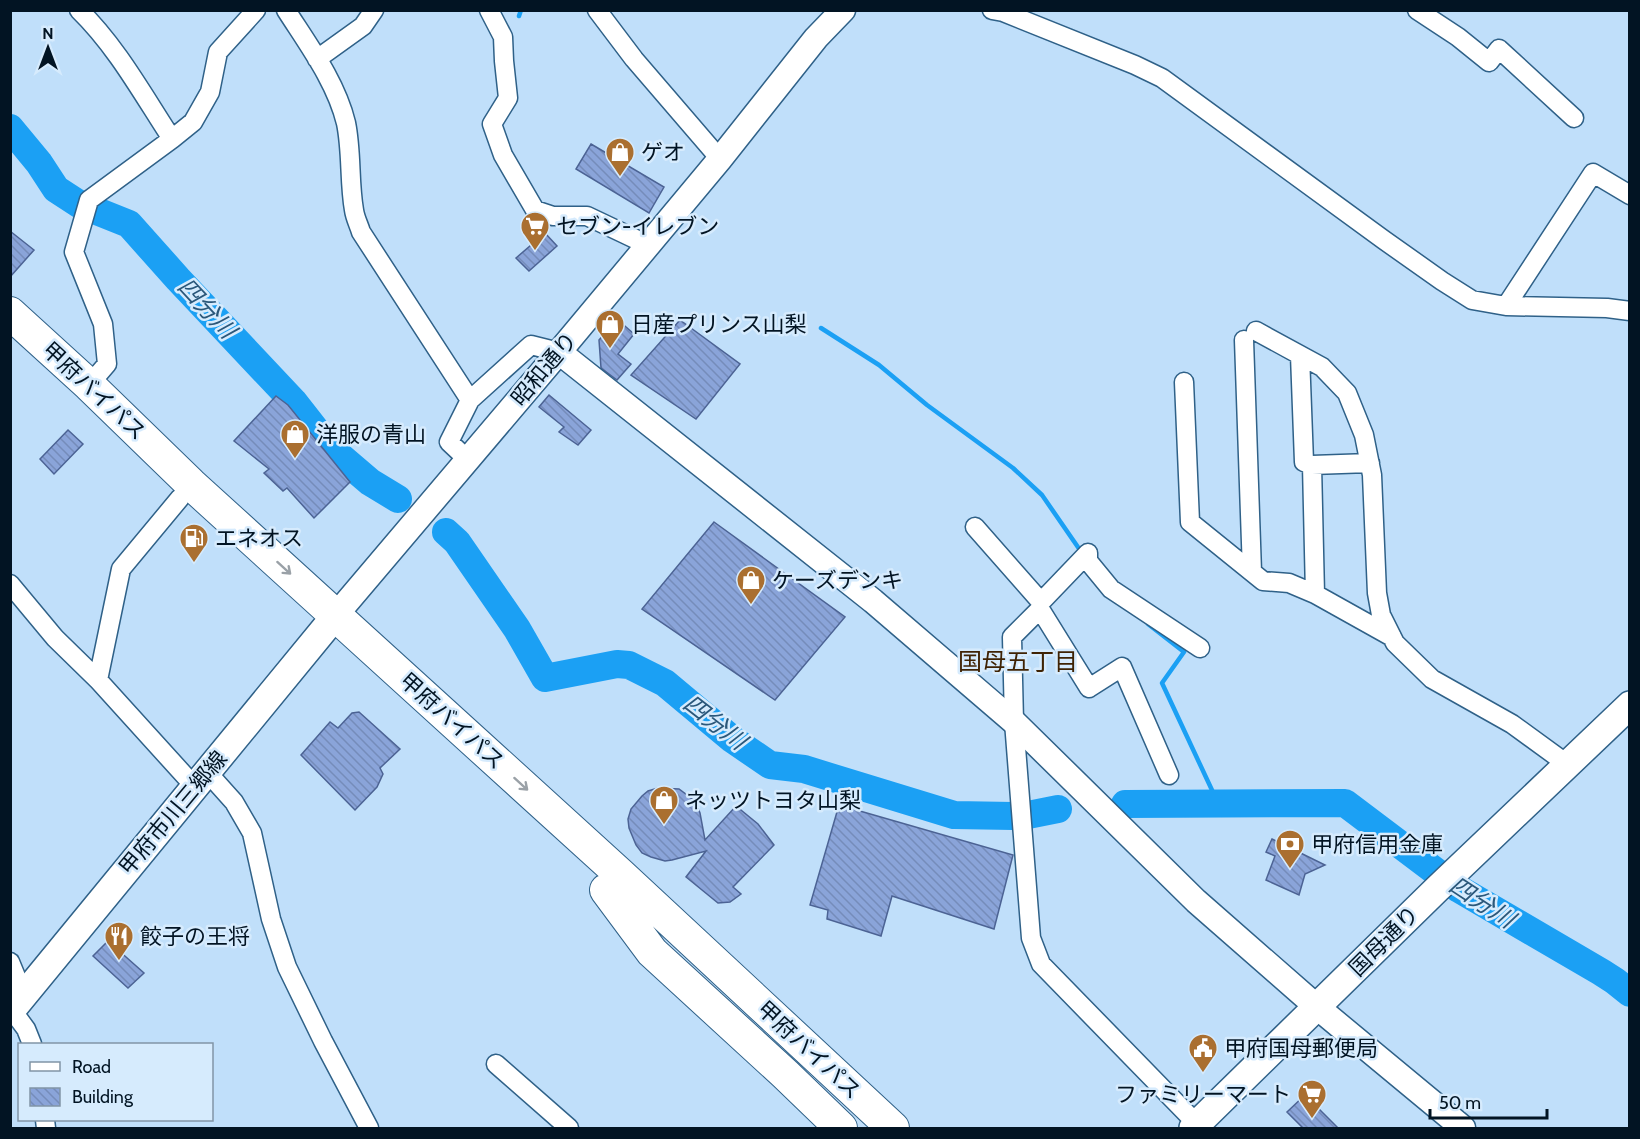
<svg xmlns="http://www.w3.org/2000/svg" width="1640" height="1139" font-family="Cabin,'Noto Sans JP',sans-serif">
	<defs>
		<pattern id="building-back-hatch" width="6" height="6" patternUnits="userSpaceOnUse" patternTransform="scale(1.5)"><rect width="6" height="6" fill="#8aa4d9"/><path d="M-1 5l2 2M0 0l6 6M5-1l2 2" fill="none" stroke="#758cba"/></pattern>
	</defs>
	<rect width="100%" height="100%" fill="#c0dffa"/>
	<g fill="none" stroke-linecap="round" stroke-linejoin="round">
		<path stroke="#1ba0f4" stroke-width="4.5" d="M 519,16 L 521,10
			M 821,328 L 879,365 L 927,405 L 1013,468 L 1042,495 L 1082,553
			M 1148,624 L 1184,652 L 1162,683 L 1218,803"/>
		<path stroke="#1ba0f4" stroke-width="28" d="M 10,128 L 39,163 L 56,189 L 79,204 L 129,224 L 178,279 L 293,401 L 329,447 L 370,482 L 398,499
			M 446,532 L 457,542 L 517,629 L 545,678 L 617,664 L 629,665 L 665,683 L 732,739 L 770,765 L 804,769 L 954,815 L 1013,816 L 1028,815 L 1058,809
			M 1125,804 L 1345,803 L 1459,889 L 1601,972 L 1615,981 L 1630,993"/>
	</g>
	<path fill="url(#building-back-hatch)" stroke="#4c6394" stroke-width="1.5" d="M 591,144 L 664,187 L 649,213 L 576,169 Z
		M 10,231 L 34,250 L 10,277 Z
		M 545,233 L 557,246 L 529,271 L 516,258 Z
		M 617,319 L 634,334 L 618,354 L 631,364 L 617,380 L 601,368 L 599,340 Z
		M 680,320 L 740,364 L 696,419 L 631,375 Z
		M 549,395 L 591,430 L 578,445 L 559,432 L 564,427 L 539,407 Z
		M 276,396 L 288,405 L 350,482 L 314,518 L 287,488 L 283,491 L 264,473 L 269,469 L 234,441 Z
		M 68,430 L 83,444 L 54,474 L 40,459 Z
		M 714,522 L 845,617 L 775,700 L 642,609 Z
		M 359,712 L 400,749 L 380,768 L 383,774 L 377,787 L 355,810 L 301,755 L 330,722 L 338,728 L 352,713 Z
		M 658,788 L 679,789 L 695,801 L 700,813 L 705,840 L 736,806 L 758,824 L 774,845 L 733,887 L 741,894 L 730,902 L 718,903 L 686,877 L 706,851 L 672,860 L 665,861 L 651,857 L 642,853 L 636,845 L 629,828 L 628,819 L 631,809 L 642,796 L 648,791 Z
		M 839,805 L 1013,855 L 994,929 L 892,896 L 881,936 L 827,919 L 828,910 L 810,905 Z
		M 1272,839 L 1325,865 L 1305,874 L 1299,895 L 1266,880 L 1275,856 L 1266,852 Z
		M 108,941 L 144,973 L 128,988 L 93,956 Z
		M 1305,1095 L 1338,1128 L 1303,1128 L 1287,1112 Z"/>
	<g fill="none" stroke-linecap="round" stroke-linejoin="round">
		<g stroke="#2f6188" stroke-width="21">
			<path id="street" d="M 79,10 C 117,47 143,95 172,139 L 193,122 L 210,92 L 218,52 L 256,10
				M 286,10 C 309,46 336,82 346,123 C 352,152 349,182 354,210 C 355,218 359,225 361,232 L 470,400
				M 489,10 L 503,37 L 504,61 L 508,98 L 492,124 L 503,155 L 535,210 L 553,216 L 587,216 L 648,245
				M 597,10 L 634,59 L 720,159
				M 992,10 L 1003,12 L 1135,65 L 1162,78 L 1384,240 L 1442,281 L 1472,300 L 1506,306 L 1607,308 L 1630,311
				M 1417,10 L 1458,37 L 1489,62 L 1499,49 L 1574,118
				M 317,59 L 363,26 L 374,10
				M 1506,306 L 1593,173 L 1630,195
				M 1256,331 L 1322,367 L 1347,393 L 1364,435 L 1372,475 L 1377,593 L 1381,615 L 1395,643 L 1432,679 L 1512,724 L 1567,764
				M 1244,340 L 1252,572
				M 1300,355 L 1304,462 L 1312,465 L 1315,594
				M 1184,382 L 1190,522 L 1263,581 L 1289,583 L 1315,594 L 1392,637
				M 89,385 L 107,364 L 103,324 L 74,252 L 89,200 L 172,139
				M 467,459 L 449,442 L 470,400 L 531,345 L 559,352
				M 1312,465 L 1370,463
				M 975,527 L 1041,602
				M 1088,553 L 1041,602 L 1040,609 L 1012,637 L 1014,722 L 1031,938 L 1041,964 L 1197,1124
				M 1088,553 L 1088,561 L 1111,589 L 1200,648
				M 10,584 L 55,638 L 98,680 L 195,787
				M 1040,609 L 1089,688 L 1122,667 L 1169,775
				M 98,680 L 121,569 L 180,498
				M 208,773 L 234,802 L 252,833 L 271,919 L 287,967 L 323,1041 L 369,1128
				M 10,962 L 24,996
				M 12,1010 L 26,1029 L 32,1044
				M 496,1064 L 569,1128
				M 45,1120 L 46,1128"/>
		</g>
		<g stroke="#2f6188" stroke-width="27">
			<path id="secondary" d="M 559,352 L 873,601 L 1014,722 L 1196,901 L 1317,1007 L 1463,1128
				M 336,615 L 559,352 L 720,159 L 816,38 L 843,10"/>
		</g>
		<g stroke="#2f6188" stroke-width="30">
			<path id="primary" d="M 10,1012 L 336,615
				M 1193,1128 L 1437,889 L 1630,705"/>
		</g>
		<g stroke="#2f6188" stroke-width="34">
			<path id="highway" d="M 10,313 L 89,385 L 191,484 L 620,874 L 893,1128
				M 606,890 L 652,952 L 785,1074 L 841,1128"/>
		</g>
		<use href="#street" stroke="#fff" stroke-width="18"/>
		<use href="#secondary" stroke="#fff" stroke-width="24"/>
		<use href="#primary" stroke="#fff" stroke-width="27"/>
		<use href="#highway" stroke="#fff" stroke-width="32"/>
	</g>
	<defs><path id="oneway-shaft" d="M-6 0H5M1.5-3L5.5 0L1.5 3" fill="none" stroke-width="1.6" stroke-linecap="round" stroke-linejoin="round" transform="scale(1.5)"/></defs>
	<g stroke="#9aa1a7">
		<use href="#oneway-shaft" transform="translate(284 568) rotate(42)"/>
		<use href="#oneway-shaft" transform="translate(521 784) rotate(42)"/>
	</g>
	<defs>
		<g id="shop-pin" transform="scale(1.5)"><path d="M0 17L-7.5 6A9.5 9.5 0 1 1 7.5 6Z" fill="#aa6f30" stroke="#d6ebfd"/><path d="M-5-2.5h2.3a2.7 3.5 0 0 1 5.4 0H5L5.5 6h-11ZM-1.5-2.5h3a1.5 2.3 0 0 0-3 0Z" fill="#fff"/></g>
		<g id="supermarket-pin" transform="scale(1.5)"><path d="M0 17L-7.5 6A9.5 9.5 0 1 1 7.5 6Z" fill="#aa6f30" stroke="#d6ebfd"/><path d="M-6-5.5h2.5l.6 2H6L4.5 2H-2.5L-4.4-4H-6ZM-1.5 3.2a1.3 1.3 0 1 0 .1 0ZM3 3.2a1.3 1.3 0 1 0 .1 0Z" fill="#fff"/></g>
		<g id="fuel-pin" transform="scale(1.5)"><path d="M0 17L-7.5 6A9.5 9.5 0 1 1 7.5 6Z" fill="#aa6f30" stroke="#d6ebfd"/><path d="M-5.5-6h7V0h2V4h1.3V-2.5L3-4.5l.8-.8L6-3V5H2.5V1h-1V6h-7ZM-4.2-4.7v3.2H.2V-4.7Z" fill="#fff"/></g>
		<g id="bank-pin" transform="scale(1.5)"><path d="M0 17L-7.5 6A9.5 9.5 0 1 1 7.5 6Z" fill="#aa6f30" stroke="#d6ebfd"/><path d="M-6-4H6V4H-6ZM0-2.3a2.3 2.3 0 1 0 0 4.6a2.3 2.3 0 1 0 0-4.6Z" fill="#fff"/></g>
		<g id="restaurant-pin" transform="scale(1.5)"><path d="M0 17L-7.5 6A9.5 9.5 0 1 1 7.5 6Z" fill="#aa6f30" stroke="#d6ebfd"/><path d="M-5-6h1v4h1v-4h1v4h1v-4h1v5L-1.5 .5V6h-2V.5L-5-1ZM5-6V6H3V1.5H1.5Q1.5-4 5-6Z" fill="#fff"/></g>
		<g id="civic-pin" transform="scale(1.5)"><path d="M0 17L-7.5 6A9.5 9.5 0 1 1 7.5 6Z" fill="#aa6f30" stroke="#d6ebfd"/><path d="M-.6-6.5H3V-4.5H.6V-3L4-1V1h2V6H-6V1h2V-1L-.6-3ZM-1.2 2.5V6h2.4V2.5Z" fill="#fff"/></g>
	</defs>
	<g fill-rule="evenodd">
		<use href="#shop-pin" x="620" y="152"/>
		<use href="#supermarket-pin" x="535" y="226"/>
		<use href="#shop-pin" x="610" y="324"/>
		<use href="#shop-pin" x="295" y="434"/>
		<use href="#fuel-pin" x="194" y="538"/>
		<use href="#shop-pin" x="751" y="580"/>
		<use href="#shop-pin" x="664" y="800"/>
		<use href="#bank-pin" x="1290" y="844"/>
		<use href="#restaurant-pin" x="119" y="936"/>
		<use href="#civic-pin" x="1203" y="1048"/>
		<use href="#supermarket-pin" x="1312" y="1094"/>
	</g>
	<g text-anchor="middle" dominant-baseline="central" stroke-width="5" stroke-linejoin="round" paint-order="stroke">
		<g font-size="22" fill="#021423" stroke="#d6ebfd" text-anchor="start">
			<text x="641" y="152">ゲオ</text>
			<text x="556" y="226">セブン-イレブン</text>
			<text x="631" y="324">日産プリンス山梨</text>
			<text x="316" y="434">洋服の青山</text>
			<text x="215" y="538">エネオス</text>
			<text x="772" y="580">ケーズデンキ</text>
			<text x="685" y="800">ネッツトヨタ山梨</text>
			<text x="1311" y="844">甲府信用金庫</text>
			<text x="140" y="936">餃子の王将</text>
			<text x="1224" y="1048">甲府国母郵便局</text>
			<text x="1291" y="1094" text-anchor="end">ファミリーマート</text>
		</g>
		<g font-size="22" fill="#021423" stroke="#d6ebfd">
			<text transform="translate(544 369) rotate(-50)">昭和通り</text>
			<text transform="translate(94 391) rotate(43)">甲府バイパス</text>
			<text transform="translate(452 721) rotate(42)">甲府バイパス</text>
			<text transform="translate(173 813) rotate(-50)">甲府市川三郷線</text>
			<text transform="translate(1384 941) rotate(-45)">国母通り</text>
			<text transform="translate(809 1050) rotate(43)">甲府バイパス</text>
		</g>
		<g font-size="24" font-style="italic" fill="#2a577a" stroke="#d6ebfd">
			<text transform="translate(207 308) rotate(47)">四分川</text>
			<text transform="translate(715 722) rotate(38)">四分川</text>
			<text transform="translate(1482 902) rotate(33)">四分川</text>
		</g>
		<g font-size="24" fill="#3f2304" stroke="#d6ebfd">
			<text x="1018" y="661">国母五丁目</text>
		</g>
	</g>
	<rect width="1640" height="1139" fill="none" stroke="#021423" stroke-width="24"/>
	<rect x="18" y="1043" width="195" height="78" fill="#d6ebfd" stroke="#8195a6" stroke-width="1.5"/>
	<rect x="30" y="1062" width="30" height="9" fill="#ffffff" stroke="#8195a6" stroke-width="1.5"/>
	<text x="72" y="1073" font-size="18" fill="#021423">Road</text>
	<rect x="30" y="1088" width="30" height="18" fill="url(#building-back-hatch)" stroke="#8195a6" stroke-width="1.5"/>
	<text x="72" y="1103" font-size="18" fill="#021423">Building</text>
	<g transform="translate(48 48)" stroke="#d6ebfd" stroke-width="4.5" paint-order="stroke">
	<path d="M0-4.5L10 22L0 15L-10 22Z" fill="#021423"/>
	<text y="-9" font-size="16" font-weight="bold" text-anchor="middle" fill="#021423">N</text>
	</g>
	<path d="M1430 1109v9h117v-9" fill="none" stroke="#021423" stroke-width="3"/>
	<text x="1439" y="1109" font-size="18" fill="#021423" stroke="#d6ebfd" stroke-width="4.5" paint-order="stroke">50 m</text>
</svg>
